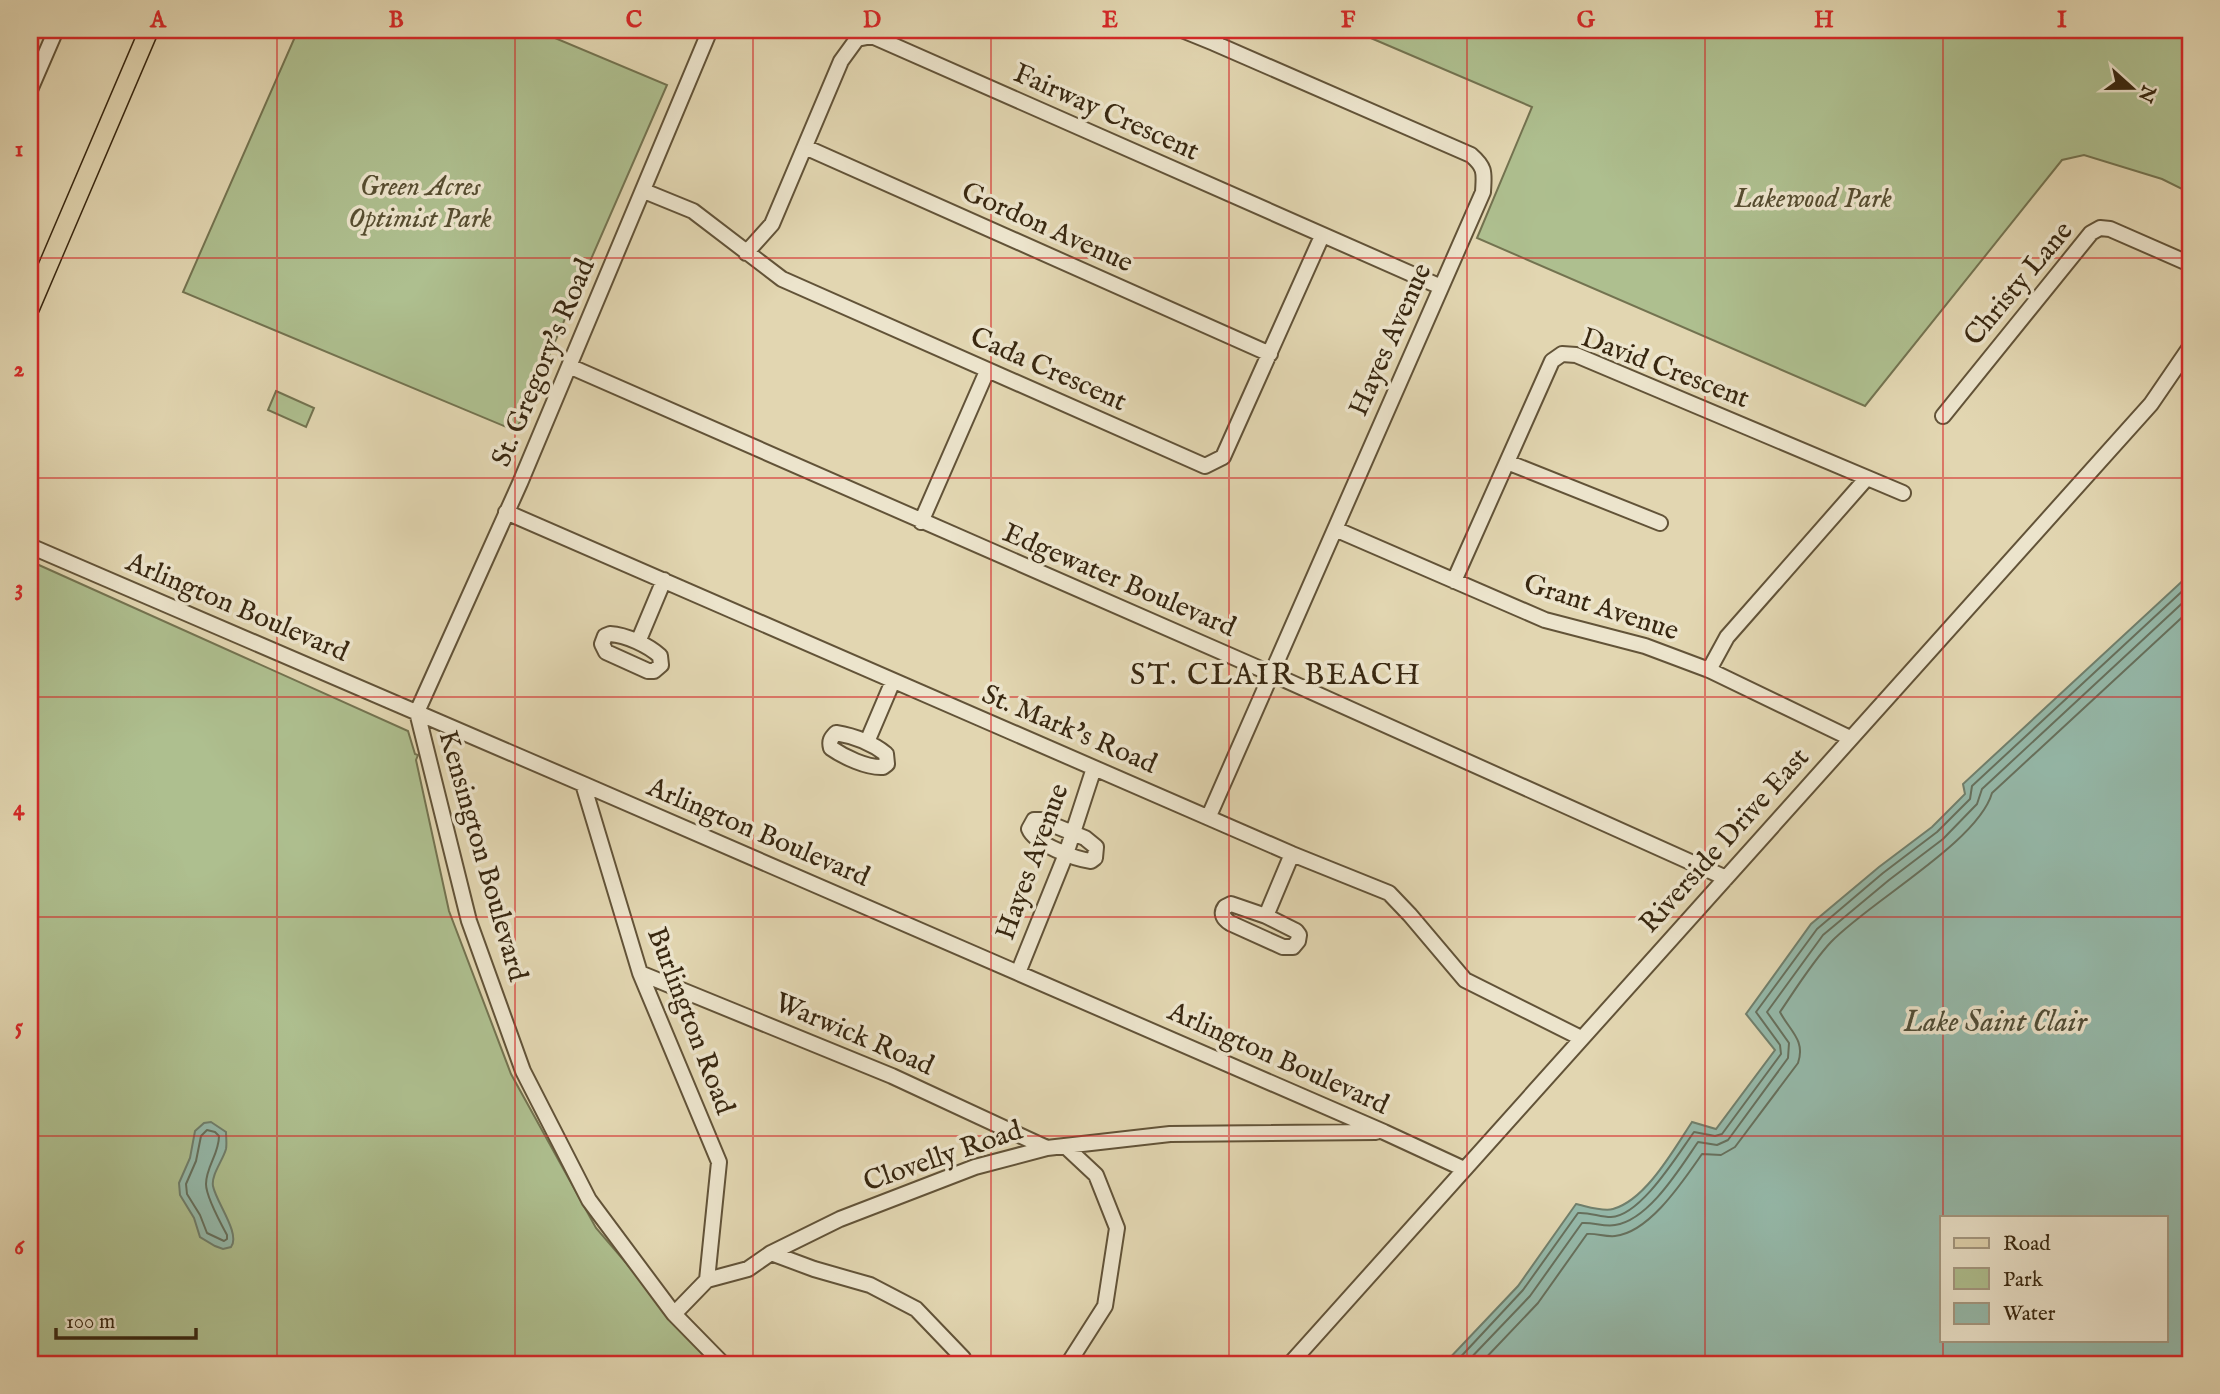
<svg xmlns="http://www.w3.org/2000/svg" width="2220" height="1394" font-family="'IM FELL English',serif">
	<rect width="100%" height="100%" fill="#e2d6b1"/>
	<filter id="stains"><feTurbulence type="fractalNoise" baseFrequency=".00286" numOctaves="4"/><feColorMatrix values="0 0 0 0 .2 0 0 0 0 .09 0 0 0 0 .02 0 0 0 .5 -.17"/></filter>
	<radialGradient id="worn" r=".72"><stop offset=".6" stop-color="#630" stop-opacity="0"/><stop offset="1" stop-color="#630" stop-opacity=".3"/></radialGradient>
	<path fill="#aebf8f" stroke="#737350" stroke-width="2" d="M 298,30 L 536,30 L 667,85 L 516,431 L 183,292 Z
		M 1352,30 L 2190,30 L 2190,193 L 2162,179 L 2084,155 L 2062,160 L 1865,406 L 1477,238 L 1532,107 Z
		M 276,391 L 314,408 L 306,427 L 268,410 Z
		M 30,561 L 408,731 L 415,754 L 418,755 L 416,760 L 449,911 L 511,1074 L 596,1228 L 713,1364 L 30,1364 Z"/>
	<path fill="#95b9aa" stroke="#707f6c" stroke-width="2" fill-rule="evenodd" d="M 2190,574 L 2190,1364 L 1444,1364 L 1518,1286 L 1576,1204 C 1586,1206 1603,1212 1613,1209 C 1646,1200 1674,1149 1692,1122 L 1716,1129 L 1775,1050 L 1746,1014 L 1811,924 L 1879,867 L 1932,827 L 1965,794 L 1963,784 ZM 1942,1217 L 2166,1217 L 2166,1340 L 1942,1340 Z
		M 211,1122 L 226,1132 C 226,1137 227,1144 226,1149 C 223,1160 211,1175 213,1186 C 216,1202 241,1234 231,1247 L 223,1249 L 215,1246 L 200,1237 L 194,1218 L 180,1195 L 179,1183 L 190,1158 L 195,1131 L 204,1123 Z"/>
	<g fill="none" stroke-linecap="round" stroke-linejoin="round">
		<path stroke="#66705d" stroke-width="2" d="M 207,1130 L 215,1132 L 219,1136 C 219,1154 206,1167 206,1184 C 206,1195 221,1224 227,1235 L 227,1239 L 224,1241 L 207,1233 L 200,1215 L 187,1194 L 186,1184 L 196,1161 L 201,1136 Z
			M 1454,1364 L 1523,1290 L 1578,1213 C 1589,1212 1600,1217 1611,1217 C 1641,1216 1678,1154 1694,1132 L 1715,1136 L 1722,1134 L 1781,1054 L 1780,1045 L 1756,1012 L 1817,929 L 1883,873 L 1937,832 L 1970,799 L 1972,786 L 2190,584
			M 1465,1364 L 1530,1296 L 1582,1223 C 1593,1222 1604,1227 1615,1225 C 1649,1220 1680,1168 1698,1142 L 1717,1145 L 1728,1140 L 1788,1058 L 1789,1043 L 1767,1012 L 1823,935 L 1889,880 L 1943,839 L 1977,804 L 1982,789 L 2190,596
			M 1480,1364 L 1538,1303 L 1587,1234 C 1596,1233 1605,1237 1615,1236 C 1650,1232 1683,1181 1702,1154 L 1721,1155 L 1735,1147 L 1798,1063 C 1806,1040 1789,1030 1780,1012 C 1795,990 1813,961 1831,942 C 1869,902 1978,842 1992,793 L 2190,610"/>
		<g stroke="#625338" stroke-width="18">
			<path id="minor" d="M 1182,30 L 1214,43
				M 30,90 L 56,30
				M 805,147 L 1270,354
				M 644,191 L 693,211 L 782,279 L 1205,466 L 1223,457 L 1322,236
				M 746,253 L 772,224 L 841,61 L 857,39 L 872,36 L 1441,287
				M 30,267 L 45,274
				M 569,366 L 1272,674 L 1726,878
				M 1943,416 L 2091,233 L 2100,228 L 2110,229 L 2190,264
				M 1507,462 L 1660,523
				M 506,512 L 1292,854 L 1389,893 L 1410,915 L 1465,980 L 1581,1038
				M 921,522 L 987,371
				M 1335,529 L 1545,620 L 1645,646 L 1709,670 L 1850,738
				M 30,546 L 583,784 L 1384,1132 L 1464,1169
				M 1454,581 L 1552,361 L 1562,354 L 1576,355 L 1903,493
				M 610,634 C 626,635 648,645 660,656 L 661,665 L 654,671 L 648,671 L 606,652 L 602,644 L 605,636 Z
				M 638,642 L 664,580
				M 1709,670 L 1727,637 L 1866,479
				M 417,712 L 520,483 L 710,30
				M 417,712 L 469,921 L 523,1071 L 589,1200 L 674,1314 L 723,1364
				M 836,733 C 854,736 872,743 886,754 L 887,764 L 883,767 C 867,768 844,757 831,748 C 829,741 831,738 836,733 Z
				M 867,742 L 893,681
				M 583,784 L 640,973 L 719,1162 L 707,1280
				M 1209,816 L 1483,192 C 1484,173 1486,168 1471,155 L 1214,43 L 1220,30
				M 1034,820 L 1041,820 L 1085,838 L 1096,847 L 1095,858 L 1091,861 C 1075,859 1035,844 1029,829 Z
				M 1231,904 L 1266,916 L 1296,931 L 1299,935 L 1298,941 L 1293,947 L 1283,947 L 1230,923 C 1224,919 1220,914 1225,907 Z
				M 1266,916 L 1292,854
				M 640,973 L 892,1076 L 1047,1148
				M 1018,973 L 1066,854 L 1094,768
				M 1065,1146 L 1096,1175 L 1117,1228 L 1105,1306 L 1068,1364
				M 771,1253 L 814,1269 L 870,1285 L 916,1309 L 963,1358 L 965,1364
				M 674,1314 L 707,1280 L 748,1269 L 771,1253 L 840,1219 L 975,1167 L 1047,1148 L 1170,1134 L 1376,1132
				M 1290,1364 L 2151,404 L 2190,347"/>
		</g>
		<g stroke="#382710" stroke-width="21">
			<path id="major" d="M 30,308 L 149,30"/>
		</g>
		<use href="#minor" stroke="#ece4cc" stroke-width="14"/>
		<use href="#major" stroke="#e2d6b1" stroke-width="18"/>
	</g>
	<path fill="none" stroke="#d62828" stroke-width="2" stroke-opacity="0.55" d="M 277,30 L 277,1364M 515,30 L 515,1364M 753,30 L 753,1364M 991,30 L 991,1364M 1229,30 L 1229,1364M 1467,30 L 1467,1364M 1705,30 L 1705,1364M 1943,30 L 1943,1217M 30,258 L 2190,258M 30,478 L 2190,478M 30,697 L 2190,697M 30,917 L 2190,917M 30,1136 L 2190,1136M 1943,1340 L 1943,1364"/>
	<g text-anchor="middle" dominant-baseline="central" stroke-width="7" stroke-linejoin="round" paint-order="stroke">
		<g font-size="28" fill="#382710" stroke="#ece4cc">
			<text transform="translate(1106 113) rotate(24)">Fairway Crescent</text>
			<text transform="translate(1047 228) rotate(24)">Gordon Avenue</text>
			<text transform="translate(2019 284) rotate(-50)">Christy Lane</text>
			<text transform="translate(1391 340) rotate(-66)">Hayes Avenue</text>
			<text transform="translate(544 363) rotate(-67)">St. Gregory's Road</text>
			<text transform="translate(1665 369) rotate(21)">David Crescent</text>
			<text transform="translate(1048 370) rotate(24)">Cada Crescent</text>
			<text transform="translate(1119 581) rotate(23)">Edgewater Boulevard</text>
			<text transform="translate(237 608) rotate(23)">Arlington Boulevard</text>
			<text transform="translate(1601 608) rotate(18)">Grant Avenue</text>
			<text transform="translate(1069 730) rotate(23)">St. Mark's Road</text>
			<text transform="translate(758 833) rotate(23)">Arlington Boulevard</text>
			<text transform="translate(1725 841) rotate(-48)">Riverside Drive East</text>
			<text transform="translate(482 856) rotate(74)">Kensington Boulevard</text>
			<text transform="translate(1033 862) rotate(-70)">Hayes Avenue</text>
			<text transform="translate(690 1021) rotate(69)">Burlington Road</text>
			<text transform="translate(854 1035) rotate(23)">Warwick Road</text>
			<text transform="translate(1278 1059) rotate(24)">Arlington Boulevard</text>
			<text transform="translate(943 1157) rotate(-19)">Clovelly Road</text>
		</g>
		<g font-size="28" font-style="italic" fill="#564d30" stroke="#ece4cc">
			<text x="420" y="187">Green Acres<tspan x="420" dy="32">Optimist Park</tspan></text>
			<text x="1813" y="199">Lakewood Park</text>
		</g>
		<g font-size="30" letter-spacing="2" fill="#382710" stroke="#ece4cc">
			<text x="1276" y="676">ST. CLAIR BEACH</text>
		</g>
		<g font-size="30" font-style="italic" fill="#4f4c36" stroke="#ece4cc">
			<text x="1995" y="1023">Lake Saint Clair</text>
		</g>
	</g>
	<rect width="2220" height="1394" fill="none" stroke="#e2d6b1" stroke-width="77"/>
	<rect x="1940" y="1216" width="228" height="126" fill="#ece4cc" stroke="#a49881" stroke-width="2"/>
	<rect x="1954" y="1238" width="35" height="10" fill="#e2d6b1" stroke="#a49881" stroke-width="2"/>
	<text x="2003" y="1250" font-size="21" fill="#382710">Road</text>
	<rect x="1954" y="1268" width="35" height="21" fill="#aebf8f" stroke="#a49881" stroke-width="2"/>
	<text x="2003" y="1286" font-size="21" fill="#382710">Park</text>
	<rect x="1954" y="1303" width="35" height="21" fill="#95b9aa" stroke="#a49881" stroke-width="2"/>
	<text x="2003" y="1320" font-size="21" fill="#382710">Water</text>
	<g transform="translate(2132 88) rotate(111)" stroke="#ece4cc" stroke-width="5" paint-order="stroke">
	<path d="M0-5L12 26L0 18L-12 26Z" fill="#382710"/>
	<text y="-10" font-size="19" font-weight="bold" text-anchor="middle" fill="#382710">N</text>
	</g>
	<path d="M56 1328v10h140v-10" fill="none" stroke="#382710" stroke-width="3.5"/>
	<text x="66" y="1328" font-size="21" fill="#382710" stroke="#ece4cc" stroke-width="5" paint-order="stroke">100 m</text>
	<rect x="38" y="38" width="2144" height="1318" fill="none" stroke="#d62828" stroke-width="2.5"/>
	<g font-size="23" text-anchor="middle" font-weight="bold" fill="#d62828">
		<text x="158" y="27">A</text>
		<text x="396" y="27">B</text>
		<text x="634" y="27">C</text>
		<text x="872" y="27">D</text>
		<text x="1110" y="27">E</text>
		<text x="1348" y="27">F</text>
		<text x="1586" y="27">G</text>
		<text x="1824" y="27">H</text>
		<text x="2062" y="27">I</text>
		<text x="19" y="156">1</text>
		<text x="19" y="376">2</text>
		<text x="19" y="595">3</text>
		<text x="19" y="815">4</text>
		<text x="19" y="1034">5</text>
		<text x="19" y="1254">6</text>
	</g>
	<rect width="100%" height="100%" filter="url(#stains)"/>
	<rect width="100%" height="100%" fill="url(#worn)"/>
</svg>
